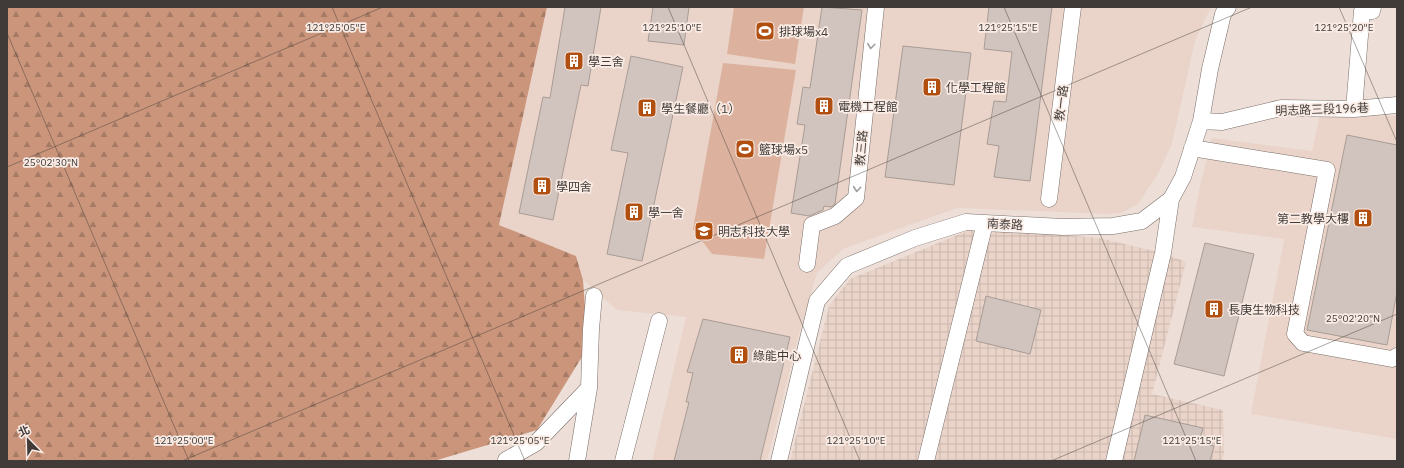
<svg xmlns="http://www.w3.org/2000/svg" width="1404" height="468" font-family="'IBM Plex Sans','Noto Sans TC',sans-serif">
	<defs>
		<pattern id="industrial-grid" width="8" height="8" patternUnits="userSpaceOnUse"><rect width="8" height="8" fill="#ead4c9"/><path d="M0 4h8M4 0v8" fill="none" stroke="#cab7ad"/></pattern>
		<pattern id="forest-firs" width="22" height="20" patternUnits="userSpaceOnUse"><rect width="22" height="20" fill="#cb957b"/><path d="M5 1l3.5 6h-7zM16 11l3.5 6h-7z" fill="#a67b66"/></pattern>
	</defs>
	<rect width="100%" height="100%" fill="#eddfd8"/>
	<path fill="#ead4c9" d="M 547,7 L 1211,7 L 1195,41 L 1172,144 L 1159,172 L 1138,204 L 1121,213 L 1108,214 L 957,208 L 843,249 L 817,273 L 799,334 L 767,461 L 652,461 L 686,317 L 617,310 L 583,280 L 576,256 L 499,225 Z
		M 1320,114 L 1397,116 L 1397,439 L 1251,414 L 1284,239 L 1192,227 L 1201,181 L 1212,138 L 1312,151 Z"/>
	<path fill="url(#industrial-grid)" d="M 983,229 L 1099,238 L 1163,253 L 1186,262 L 1152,394 L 1223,410 L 1224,454 L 1222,461 L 790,461 L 829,306 L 850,279 L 970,230 Z"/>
	<path fill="url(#forest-firs)" d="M 7,7 L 547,7 L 499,225 L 576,256 L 583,280 L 588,347 L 537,430 L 434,461 L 7,461 Z"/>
	<path fill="#dcb29e" d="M 734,7 L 804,7 L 795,64 L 727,54 Z
		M 723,63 L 796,70 L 764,259 L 712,254 L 693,229 Z"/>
	<path fill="#d1c3bd" stroke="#a99c95" d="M 565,7 L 601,7 L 588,86 L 581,85 L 553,220 L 519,213 L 543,97 L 550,98 Z
		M 653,7 L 689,7 L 684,45 L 648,41 Z
		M 822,7 L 862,10 L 835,204 L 831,207 L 824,206 L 823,210 L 809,216 L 791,213 L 805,125 L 797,124 L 803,87 L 810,88 Z
		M 989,7 L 1052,7 L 1030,181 L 994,177 L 999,146 L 987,144 L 994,101 L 1006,102 L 1012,52 L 984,49 Z
		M 903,46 L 971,53 L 954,185 L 885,177 Z
		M 631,56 L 683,67 L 642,261 L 607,254 L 628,153 L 611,150 Z
		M 1347,135 L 1397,145 L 1397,292 L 1387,345 L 1307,330 Z
		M 1205,243 L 1254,254 L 1224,376 L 1174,364 Z
		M 986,296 L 1041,310 L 1030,354 L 976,341 Z
		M 703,319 L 790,337 L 760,461 L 674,461 L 689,402 L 686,402 L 693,373 L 687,372 Z
		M 1145,415 L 1203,428 L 1199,443 L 1214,446 L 1210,461 L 1134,461 Z"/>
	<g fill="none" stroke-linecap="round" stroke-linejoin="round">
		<g stroke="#7b6f69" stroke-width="17">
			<path id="minor" d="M 1354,109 L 1362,11 L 1372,11 L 1373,7
				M 1201,121 L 1222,122 L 1281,108 L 1354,109 L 1397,105
				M 1192,148 L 1327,170 L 1295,334 L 1303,343 L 1392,359 L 1397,356
				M 1049,199 L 1073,7
				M 807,264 L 812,225 L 835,216 L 856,198 L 876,7
				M 506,460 L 536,443 L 589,388
				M 577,461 L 589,388 L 591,329 L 594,296
				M 623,461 L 659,321
				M 779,461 L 817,301 L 847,266 L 915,238 L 966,222 L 1063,227 L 1113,226 L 1142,221 L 1171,199 L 1183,177 L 1201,121 L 1210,69 L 1223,14 L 1228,7
				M 926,461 L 985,223
				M 1114,461 L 1163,253 L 1171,199"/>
		</g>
		<use href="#minor" stroke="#fff" stroke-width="16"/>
	</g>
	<defs><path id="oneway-chevron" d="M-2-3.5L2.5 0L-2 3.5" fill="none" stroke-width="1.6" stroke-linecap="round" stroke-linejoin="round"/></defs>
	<g stroke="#a09d9c">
		<use href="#oneway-chevron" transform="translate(871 46) rotate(97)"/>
		<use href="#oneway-chevron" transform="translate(857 189) rotate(95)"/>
	</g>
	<path fill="none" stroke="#403b38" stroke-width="1" stroke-opacity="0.45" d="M 332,7 L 525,461M 668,7 L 860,461M 1004,7 L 1196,461M 1339,7 L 1397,142M 7,33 L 189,461M 7,167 L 383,7M 182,461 L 1252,7M 1051,461 L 1397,314"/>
	<defs>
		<g id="stadium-square" transform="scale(1)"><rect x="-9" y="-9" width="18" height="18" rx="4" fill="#b04f10" stroke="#faece5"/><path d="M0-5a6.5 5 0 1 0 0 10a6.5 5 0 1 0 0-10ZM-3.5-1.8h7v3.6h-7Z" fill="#fff"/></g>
		<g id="building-square" transform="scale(1)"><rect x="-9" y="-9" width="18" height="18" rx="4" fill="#b04f10" stroke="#faece5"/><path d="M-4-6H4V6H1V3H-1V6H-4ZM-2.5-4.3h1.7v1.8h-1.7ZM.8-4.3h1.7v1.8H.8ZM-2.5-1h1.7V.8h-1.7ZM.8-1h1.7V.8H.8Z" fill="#fff"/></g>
		<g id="university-square" transform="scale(1)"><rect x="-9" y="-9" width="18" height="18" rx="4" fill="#b04f10" stroke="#faece5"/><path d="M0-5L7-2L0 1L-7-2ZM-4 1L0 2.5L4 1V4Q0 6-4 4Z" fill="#fff"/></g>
	</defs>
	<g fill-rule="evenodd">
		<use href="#stadium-square" x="765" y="31"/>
		<use href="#building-square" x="574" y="61"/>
		<use href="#building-square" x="932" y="87"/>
		<use href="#building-square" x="824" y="106"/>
		<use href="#building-square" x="647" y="108"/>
		<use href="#stadium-square" x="745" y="149"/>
		<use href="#building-square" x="542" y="186"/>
		<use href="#building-square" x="634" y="212"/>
		<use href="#building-square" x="1363" y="218"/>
		<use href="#university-square" x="704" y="231"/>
		<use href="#building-square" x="1214" y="309"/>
		<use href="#building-square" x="739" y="355"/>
	</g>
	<g text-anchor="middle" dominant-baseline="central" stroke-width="3.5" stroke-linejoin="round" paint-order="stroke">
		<g font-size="12" fill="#403b38" stroke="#faece5" text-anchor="start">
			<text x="779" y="31">排球場x4</text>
			<text x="588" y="61">學三舍</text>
			<text x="946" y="87">化學工程館</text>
			<text x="838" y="106">電機工程館</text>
			<text x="661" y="108">學生餐廳（1）</text>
			<text x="759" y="149">籃球場x5</text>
			<text x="556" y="186">學四舍</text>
			<text x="648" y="212">學一舍</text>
			<text x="1349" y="218" text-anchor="end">第二教學大樓</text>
			<text x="718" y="231">明志科技大學</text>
			<text x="1228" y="309">長庚生物科技</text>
			<text x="753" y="355">綠能中心</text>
		</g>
		<g font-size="12" fill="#403b38" stroke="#faece5">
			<text transform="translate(1061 103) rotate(-83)">教一路</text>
			<text transform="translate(1322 109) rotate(-2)">明志路三段196巷</text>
			<text transform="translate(861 148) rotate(-85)">教三路</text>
			<text transform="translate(1005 224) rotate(3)">南泰路</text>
		</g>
	</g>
	<g font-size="10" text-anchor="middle" fill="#403b38" stroke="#faece5" stroke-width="3.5" stroke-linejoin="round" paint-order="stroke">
		<text x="336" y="31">121°25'05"E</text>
		<text x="672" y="31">121°25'10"E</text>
		<text x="1008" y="31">121°25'15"E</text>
		<text x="1344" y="31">121°25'20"E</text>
		<text x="51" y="166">25°02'30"N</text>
		<text x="1353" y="322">25°02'20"N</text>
		<text x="184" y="444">121°25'00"E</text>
		<text x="520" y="444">121°25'05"E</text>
		<text x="856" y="444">121°25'10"E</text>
		<text x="1192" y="444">121°25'15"E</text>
	</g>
	<rect width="1404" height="468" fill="none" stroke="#403b38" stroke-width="16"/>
	<g transform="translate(28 440) rotate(337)" stroke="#faece5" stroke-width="3" paint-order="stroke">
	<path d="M0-3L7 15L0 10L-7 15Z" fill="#403b38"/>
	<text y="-6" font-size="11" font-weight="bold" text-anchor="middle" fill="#403b38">北</text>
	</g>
</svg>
